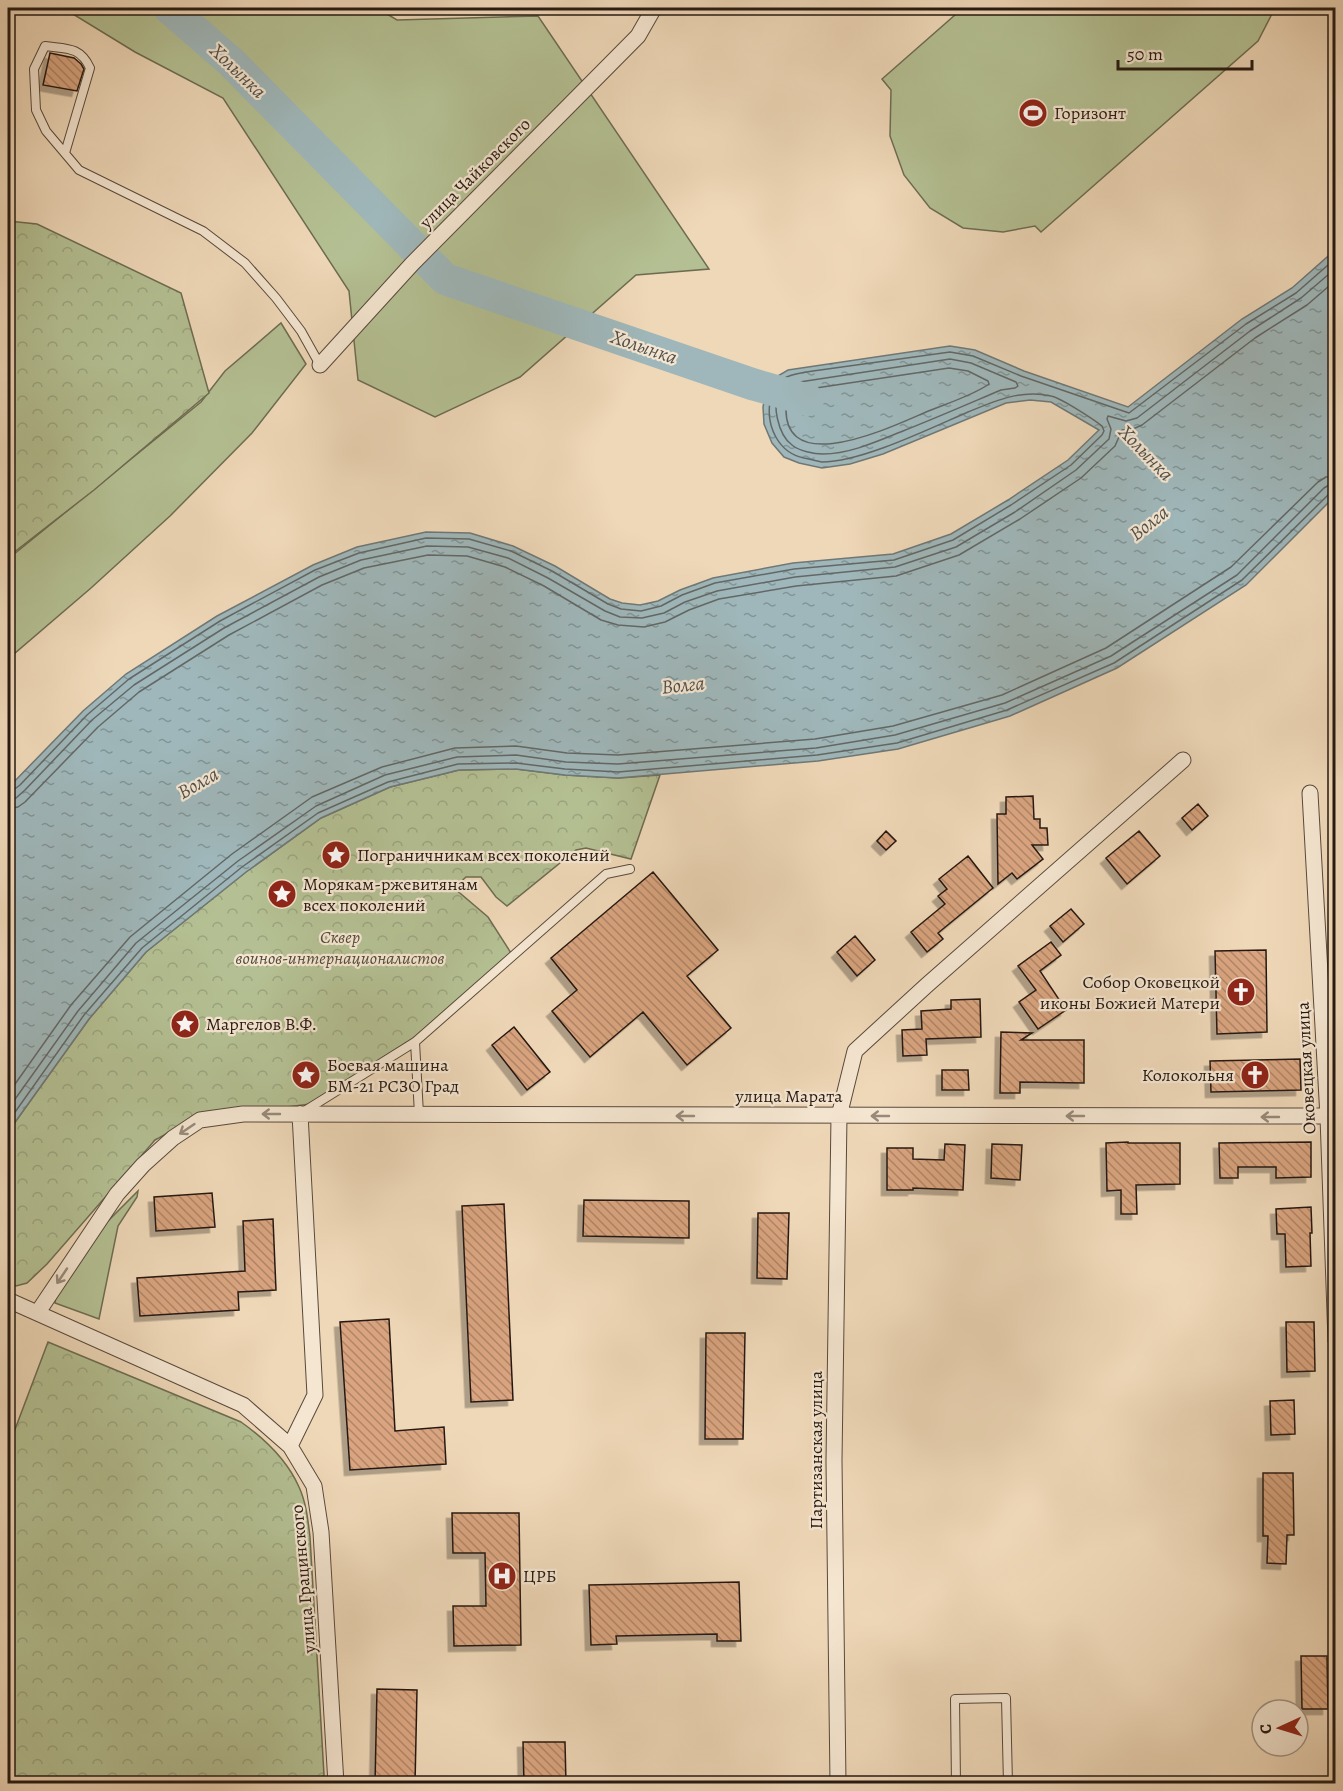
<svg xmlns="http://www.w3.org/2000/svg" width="1343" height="1791" font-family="Alegreya,serif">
	<defs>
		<pattern id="forest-crowns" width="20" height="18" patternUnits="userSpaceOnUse" patternTransform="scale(1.5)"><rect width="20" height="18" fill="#b4c093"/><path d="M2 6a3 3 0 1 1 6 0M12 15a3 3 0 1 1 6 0" fill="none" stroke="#9ba47e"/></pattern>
		<pattern id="water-ripples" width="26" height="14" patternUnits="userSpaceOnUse" patternTransform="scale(1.5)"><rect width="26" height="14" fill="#9fb7ba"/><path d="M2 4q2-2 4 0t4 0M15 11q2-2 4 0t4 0" fill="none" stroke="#819496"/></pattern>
		<pattern id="building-back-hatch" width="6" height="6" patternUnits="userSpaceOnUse" patternTransform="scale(1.5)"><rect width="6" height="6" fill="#d9a47f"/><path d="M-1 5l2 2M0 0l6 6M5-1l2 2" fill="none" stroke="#b08567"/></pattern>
		<filter id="shadow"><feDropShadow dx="-5.5" dy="5.5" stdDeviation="0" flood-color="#0004"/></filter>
	</defs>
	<rect width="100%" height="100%" fill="#efd8b8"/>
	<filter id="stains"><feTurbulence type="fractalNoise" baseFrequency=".00333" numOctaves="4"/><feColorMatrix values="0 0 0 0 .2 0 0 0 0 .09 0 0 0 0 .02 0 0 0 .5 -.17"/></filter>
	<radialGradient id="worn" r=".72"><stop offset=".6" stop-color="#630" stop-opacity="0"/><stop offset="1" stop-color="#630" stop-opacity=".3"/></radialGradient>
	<path fill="#b4c093" stroke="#6d6c52" stroke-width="1.5" d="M 63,8 L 377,8 L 397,20 L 538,16 L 709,269 L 636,275 L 520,377 L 435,417 L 358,380 L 349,291 L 223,98 L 135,52 Z
		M 963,8 L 1275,8 L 1258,41 L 1041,232 L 1035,226 L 1003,232 L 963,228 L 930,208 L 904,175 L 890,136 L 891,90 L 882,79 Z
		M 281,323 L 306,364 L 252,433 L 170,516 L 91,588 L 8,659 L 8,559 L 201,402 L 225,371 Z
		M 138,1191 L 137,1197 L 118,1226 L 99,1319 L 55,1303 L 56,1296 L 107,1222 Z"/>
	<path fill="url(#forest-crowns)" stroke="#6d6c52" stroke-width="1.5" d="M 8,221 L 37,224 L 181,293 L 209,393 L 94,490 L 8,557 Z
		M 516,769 L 565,775 L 618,778 L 660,775 L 631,859 L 586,848 L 576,850 L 507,906 L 496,897 L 481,877 L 466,877 L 454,888 L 488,917 L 511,953 L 415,1037 L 310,1104 L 193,1119 L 155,1140 L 47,1264 L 27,1283 L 16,1286 L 8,1281 L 8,1132 L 89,1019 L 146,952 L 246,872 L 321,818 L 390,787 L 459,770 Z
		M 48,1342 L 241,1422 C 265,1439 287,1460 299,1487 C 306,1502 308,1520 310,1537 L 324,1775 L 316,1783 L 8,1783 L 8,1448 Z"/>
	<path fill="url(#water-ripples)" stroke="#6f7877" stroke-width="1.5" d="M 1335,250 L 1335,496 L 1246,585 L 1117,668 L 1010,716 L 898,749 L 818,761 L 618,778 L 565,775 L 516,769 L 459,770 L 390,787 L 321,818 L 246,872 L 146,952 L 89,1019 L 8,1132 L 8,788 L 83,711 L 126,674 L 217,616 L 313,565 L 357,547 L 426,532 L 470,533 L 513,546 L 555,566 L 610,599 L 622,603 L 640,605 L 658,601 L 680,590 L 713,578 L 793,563 L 893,554 L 951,534 L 1008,500 L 1068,460 L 1099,430 L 1051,402 L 1030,400 L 1006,403 L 883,454 L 850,464 L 822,468 L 799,463 L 784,457 L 772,443 L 764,424 L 763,407 L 766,391 L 771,380 L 788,370 L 950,346 L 975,350 L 1024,371 L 1128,407 L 1242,319 L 1292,288 Z"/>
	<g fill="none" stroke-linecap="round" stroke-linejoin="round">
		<path stroke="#626866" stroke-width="1.5" d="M 950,359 L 971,363 L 1016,382 L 1018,386 L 1015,388 L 1001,390 C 968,404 936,418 903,431 C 878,441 850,454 823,454 C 814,454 799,451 792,445 C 779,436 770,403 781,390 C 783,387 789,385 793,383 Z
			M 949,368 L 968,371 L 988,381 L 989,384 C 972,396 945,404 926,412 C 889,428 774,483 787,397 L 796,391 Z
			M 8,792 L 12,791 L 20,785 L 87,715 L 129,679 L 220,621 L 315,570 L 359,553 L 426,538 L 469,539 L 511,551 L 552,571 L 608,604 L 621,609 L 641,611 L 661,606 L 682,595 L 715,583 L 794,569 L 894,560 L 953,540 L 1011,505 L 1071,465 L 1102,435 L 1104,431 L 1102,426 C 1093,419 1061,398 1051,396 C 1021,389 995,401 968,412 C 931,428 862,462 822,462 C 816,461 810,459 804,458 C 779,453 766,427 770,402 C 771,397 771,390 775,385 C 783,375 801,373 813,371 L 950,352 L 973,356 L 1021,376 L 1129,413 L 1246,324 L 1296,293 L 1336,258
			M 8,800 L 16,798 L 25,790 L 92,720 L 134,685 L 224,628 L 319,577 L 361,560 L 427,546 L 468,547 L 508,558 L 548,578 L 605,611 L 620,617 L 642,618 L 664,613 L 685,602 L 717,591 L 795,577 L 895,567 L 956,547 L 1015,512 L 1076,470 L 1109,439 L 1111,429 L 1107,419 L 1108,416 L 1126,421 L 1137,418 L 1250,331 L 1301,298 L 1336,268
			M 8,809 L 18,807 L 25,802 L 98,727 L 139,692 L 229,635 L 322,585 L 364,568 L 428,555 L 467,556 L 505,567 L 544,586 L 601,620 L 618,625 L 644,627 L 665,622 L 689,610 L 719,599 L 796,586 L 896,576 L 959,555 L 1020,519 L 1081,478 L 1115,446 L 1122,430 L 1133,429 L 1142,425 L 1255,338 L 1307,305 L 1336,280
			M 8,1094 L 71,1005 L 130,937 L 232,854 L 312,797 L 382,767 L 455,748 L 516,746 L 567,753 L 618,755 L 815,739 L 893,726 L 1002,695 L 1106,648 L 1231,567 L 1318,482 L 1326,477 L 1336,476
			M 8,1109 L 78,1011 L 136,943 L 238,861 L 316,806 L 385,775 L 457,757 L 516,755 L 566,762 L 618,764 L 816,748 L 895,735 L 1005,703 L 1111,656 L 1237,575 L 1324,488 L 1329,485 L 1336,485
			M 8,1122 L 84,1015 L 142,948 L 242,867 L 318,813 L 388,782 L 458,764 L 516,763 L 565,769 L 618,772 L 817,755 L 897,743 L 1007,710 L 1114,663 L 1242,580 L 1329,494 L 1336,492"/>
		<path stroke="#9fb7ba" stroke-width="32" d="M 169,8 L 231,62 L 445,279 L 752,384 L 808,400"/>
	</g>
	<path fill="url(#building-back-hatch)" stroke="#261912" stroke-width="1.5" filter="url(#shadow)" d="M 50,53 L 74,58 L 81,64 L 84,69 L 77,91 L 43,85 Z
		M 1033,796 L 1034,819 L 1040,819 L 1040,828 L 1047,828 L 1048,845 L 1032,845 L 1043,859 L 1017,879 L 1012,873 L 998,884 L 997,814 L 1006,814 L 1006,797 Z
		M 1198,804 L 1208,816 L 1192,830 L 1182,818 Z
		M 886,831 L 896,841 L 886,850 L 877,841 Z
		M 1139,831 L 1160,856 L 1127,884 L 1106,858 Z
		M 968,856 L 993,888 L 938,933 L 943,939 L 927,952 L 911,932 L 945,904 L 938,896 L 947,889 L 939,879 Z
		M 653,872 L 718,950 L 687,976 L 731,1028 L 687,1065 L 643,1012 L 590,1057 L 552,1011 L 577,990 L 551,958 Z
		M 1071,909 L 1084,924 L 1063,942 L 1050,926 Z
		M 855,936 L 875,960 L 857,976 L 837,952 Z
		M 1051,942 L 1061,955 L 1040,971 L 1066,1010 L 1038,1029 L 1019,1002 L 1036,990 L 1018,966 Z
		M 1266,950 L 1267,1032 L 1217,1034 L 1215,951 Z
		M 980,999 L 981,1037 L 926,1039 L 927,1055 L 903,1056 L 902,1030 L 922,1029 L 921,1011 L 951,1009 L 951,1000 Z
		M 514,1027 L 550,1072 L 527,1090 L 492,1045 Z
		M 1001,1032 L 1032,1033 L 1021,1040 L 1084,1040 L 1084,1083 L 1020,1082 L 1020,1093 L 1000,1093 Z
		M 1300,1059 L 1301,1090 L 1211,1092 L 1210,1061 Z
		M 942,1070 L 968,1070 L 969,1090 L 942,1090 Z
		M 1128,1142 L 1128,1143 L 1180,1143 L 1180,1184 L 1136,1185 L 1137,1214 L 1121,1214 L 1121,1190 L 1107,1191 L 1106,1143 Z
		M 1311,1142 L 1311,1177 L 1276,1178 L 1276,1167 L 1238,1167 L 1238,1178 L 1220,1178 L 1219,1143 Z
		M 945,1144 L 965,1145 L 963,1190 L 913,1188 L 913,1190 L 887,1190 L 887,1148 L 913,1148 L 913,1159 L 944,1160 Z
		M 992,1144 L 1022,1145 L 1020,1180 L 991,1178 Z
		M 212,1193 L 215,1227 L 156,1231 L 154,1197 Z
		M 584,1200 L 689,1201 L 689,1238 L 583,1236 Z
		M 504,1204 L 513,1400 L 471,1402 L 462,1206 Z
		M 1311,1207 L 1312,1233 L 1310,1233 L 1311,1266 L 1286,1267 L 1285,1234 L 1277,1234 L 1276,1209 Z
		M 758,1213 L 789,1213 L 787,1279 L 757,1278 Z
		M 273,1219 L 276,1290 L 238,1292 L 239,1310 L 140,1316 L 137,1278 L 245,1271 L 243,1221 Z
		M 389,1319 L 395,1431 L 444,1427 L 446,1464 L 350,1470 L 340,1322 Z
		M 1286,1322 L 1314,1322 L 1315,1371 L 1287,1372 Z
		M 706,1333 L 745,1333 L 743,1439 L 705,1439 Z
		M 1294,1400 L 1295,1434 L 1271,1435 L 1270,1401 Z
		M 1263,1473 L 1293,1473 L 1294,1535 L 1287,1535 L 1286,1564 L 1267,1563 L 1268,1536 L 1263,1536 Z
		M 452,1513 L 519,1513 L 521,1645 L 454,1646 L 453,1606 L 486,1606 L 485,1553 L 453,1553 Z
		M 739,1582 L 741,1641 L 717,1641 L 717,1634 L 616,1636 L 617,1644 L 591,1645 L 589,1585 Z
		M 1301,1656 L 1327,1656 L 1328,1709 L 1302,1709 Z
		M 377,1689 L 417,1690 L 415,1784 L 375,1784 Z
		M 523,1742 L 565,1742 L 566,1784 L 524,1784 Z"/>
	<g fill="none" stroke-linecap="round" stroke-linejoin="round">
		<g stroke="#58493c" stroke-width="10">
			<path id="service" d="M 65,153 L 90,68 C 80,46 66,49 45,46 L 34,69 L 36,110 L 46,131 L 79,170 L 203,231 L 245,263 L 276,298 L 301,331 L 320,365
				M 415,1042 L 419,1114
				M 303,1112 L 415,1042 L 606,874 L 630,869
				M 956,1784 L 955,1699 L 1006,1698 L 1008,1784"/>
		</g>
		<g stroke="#58493c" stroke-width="17">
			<path id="minor" d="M 320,365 L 412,264 L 638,36 L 654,8
				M 1310,793 L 1328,1117 L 1336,1341
				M 8,1300 L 243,1405 L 290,1446 L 314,1486 L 321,1532 L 336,1784
				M 38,1312 L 117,1194 L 143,1165 L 173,1138 L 200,1120 L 243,1114 L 1336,1116
				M 290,1446 L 315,1395 L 300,1114
				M 838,1784 L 834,1461 L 839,1116 L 855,1051 L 927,985 L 1183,760"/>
		</g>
		<use href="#service" stroke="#f5e6d1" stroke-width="8"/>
		<use href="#minor" stroke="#f5e6d1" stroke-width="15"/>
	</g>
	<defs><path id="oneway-shaft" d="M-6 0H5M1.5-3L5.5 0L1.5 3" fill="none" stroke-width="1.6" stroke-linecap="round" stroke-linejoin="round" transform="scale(1.5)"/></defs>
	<g stroke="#988a7b">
		<use href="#oneway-shaft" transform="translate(271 1114) rotate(-180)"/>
		<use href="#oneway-shaft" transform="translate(685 1116) rotate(-180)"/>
		<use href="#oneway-shaft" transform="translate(880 1116) rotate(-180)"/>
		<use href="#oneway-shaft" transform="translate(1075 1116) rotate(-180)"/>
		<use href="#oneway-shaft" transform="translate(1270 1117) rotate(-180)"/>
		<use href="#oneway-shaft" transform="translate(187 1129) rotate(146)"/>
		<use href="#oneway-shaft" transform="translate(62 1276) rotate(124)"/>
	</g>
	<defs>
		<g id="stadium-disc" transform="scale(1.5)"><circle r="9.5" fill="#8f2418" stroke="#f5e6d1"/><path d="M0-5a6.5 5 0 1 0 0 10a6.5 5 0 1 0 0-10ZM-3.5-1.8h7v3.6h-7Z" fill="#fff"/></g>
		<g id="sight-disc" transform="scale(1.5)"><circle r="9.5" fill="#8f2418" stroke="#f5e6d1"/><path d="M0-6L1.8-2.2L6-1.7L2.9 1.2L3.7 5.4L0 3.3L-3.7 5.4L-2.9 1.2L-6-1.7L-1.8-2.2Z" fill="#fff"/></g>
		<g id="church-disc" transform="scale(1.5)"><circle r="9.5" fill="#8f2418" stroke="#f5e6d1"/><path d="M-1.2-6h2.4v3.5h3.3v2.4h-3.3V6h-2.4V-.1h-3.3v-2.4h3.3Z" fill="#fff"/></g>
		<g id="hospital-disc" transform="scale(1.5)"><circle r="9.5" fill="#8f2418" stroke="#f5e6d1"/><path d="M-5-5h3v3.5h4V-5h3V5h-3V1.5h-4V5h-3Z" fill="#fff"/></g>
	</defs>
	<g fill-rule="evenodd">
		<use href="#stadium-disc" x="1033" y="113"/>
		<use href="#sight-disc" x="336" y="855"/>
		<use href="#sight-disc" x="282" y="894"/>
		<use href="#church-disc" x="1241" y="992"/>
		<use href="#sight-disc" x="185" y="1024"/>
		<use href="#sight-disc" x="306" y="1075"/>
		<use href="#church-disc" x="1255" y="1075"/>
		<use href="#hospital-disc" x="502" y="1576"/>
	</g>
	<g text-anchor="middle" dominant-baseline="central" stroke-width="4.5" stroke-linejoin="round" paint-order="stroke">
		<g font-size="18" fill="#261912" stroke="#f5e6d1" text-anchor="start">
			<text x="1054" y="113">Горизонт</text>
			<text x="357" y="855">Пограничникам всех поколений</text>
			<text x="303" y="884">Морякам-ржевитянам<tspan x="303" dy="21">всех поколений</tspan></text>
			<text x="1220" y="982" text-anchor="end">Собор Оковецкой<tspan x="1220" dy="21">иконы Божией Матери</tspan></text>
			<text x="206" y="1024">Маргелов В.Ф.</text>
			<text x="327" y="1065">Боевая машина<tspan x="327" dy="21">БМ-21 РСЗО Град</tspan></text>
			<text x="1234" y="1075" text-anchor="end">Колокольня</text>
			<text x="523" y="1576">ЦРБ</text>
		</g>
		<g font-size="18" fill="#261912" stroke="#f5e6d1">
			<text transform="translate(475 173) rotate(-45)">улица Чайковского</text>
			<text transform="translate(1306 1068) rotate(-93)">Оковецкая улица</text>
			<text x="789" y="1096">улица Марата</text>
			<text transform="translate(816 1450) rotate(-90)">Партизанская улица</text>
			<text transform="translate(303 1579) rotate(-95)">улица Грацинского</text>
		</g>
		<g font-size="18" font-style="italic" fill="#514b39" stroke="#f5e6d1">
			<text x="340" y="937">Сквер<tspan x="340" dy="21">воинов-интернационалистов</tspan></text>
		</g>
		<g font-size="20" font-style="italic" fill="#50504d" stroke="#f5e6d1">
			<text transform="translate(238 71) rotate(44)">Холынка</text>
			<text transform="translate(644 347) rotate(19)">Холынка</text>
			<text transform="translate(1146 453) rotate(46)">Холынка</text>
			<text transform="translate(1149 523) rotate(-38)">Волга</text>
			<text transform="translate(683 685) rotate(-6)">Волга</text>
			<text transform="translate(198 783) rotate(-30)">Волга</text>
		</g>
	</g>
	<rect width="1343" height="1791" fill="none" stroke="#efd8b8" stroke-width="30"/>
	<rect x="9" y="9" width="1325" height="1773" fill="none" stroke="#261912" stroke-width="3"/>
	<rect x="15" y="15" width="1313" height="1761" fill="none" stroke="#261912" stroke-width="1.5"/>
	<g transform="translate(1280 1728) rotate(266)"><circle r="28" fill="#f5e6d1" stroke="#a29485" stroke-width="1.5"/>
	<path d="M0-4.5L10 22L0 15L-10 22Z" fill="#8f2418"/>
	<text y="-9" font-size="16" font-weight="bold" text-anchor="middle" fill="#261912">С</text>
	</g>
	<path d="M1118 60v9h134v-9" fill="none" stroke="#261912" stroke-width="3"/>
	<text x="1127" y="60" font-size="18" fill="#261912" stroke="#f5e6d1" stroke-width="4.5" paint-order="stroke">50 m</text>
	<rect width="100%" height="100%" filter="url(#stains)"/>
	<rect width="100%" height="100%" fill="url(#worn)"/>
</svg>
